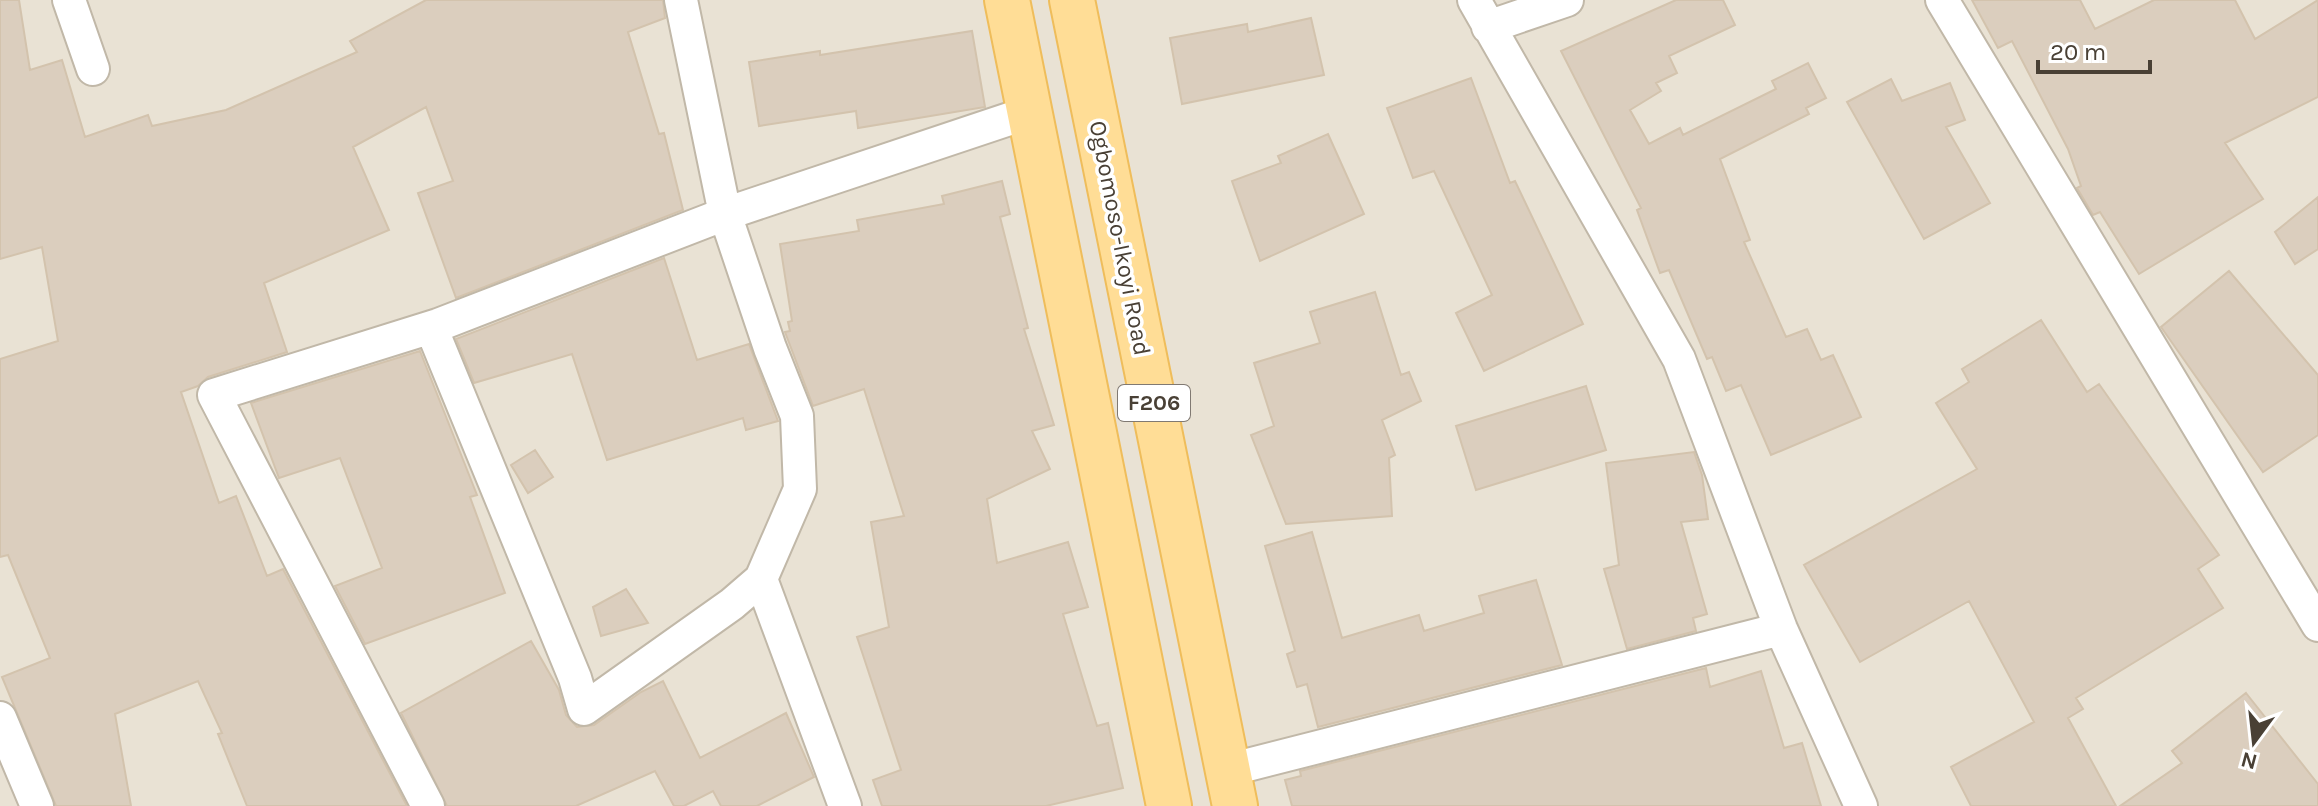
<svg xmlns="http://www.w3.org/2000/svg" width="2318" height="806" font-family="Karla,sans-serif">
	<rect width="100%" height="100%" fill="#f5f0e7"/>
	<path fill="#e9e2d4" d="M 0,0 L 2318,0 L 2318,806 L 0,806 Z"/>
	<path fill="#dbcebe" stroke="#d3c3ad" stroke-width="2" d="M 0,0 L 19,0 L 30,70 L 62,60 L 85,137 L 148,115 L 152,126 L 226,110 L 357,52 L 350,41 L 426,0 L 663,0 L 665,18 L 628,32 L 659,134 L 664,133 L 683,210 L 456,298 L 418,193 L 453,181 L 426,107 L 353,147 L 389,230 L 264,283 L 287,352 L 208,377 L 198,386 L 181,392 L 219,503 L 236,496 L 267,576 L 283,569 L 407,806 L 247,806 L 218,734 L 222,733 L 198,681 L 115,714 L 131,806 L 56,806 L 2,677 L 50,658 L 8,555 L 0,557 L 0,359 L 58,341 L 42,247 L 0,259 Z
		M 1676,0 L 1723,0 L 1735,25 L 1669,56 L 1677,73 L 1656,83 L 1661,91 L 1630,110 L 1649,144 L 1680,128 L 1683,135 L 1776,89 L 1772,81 L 1808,63 L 1826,98 L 1806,108 L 1809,114 L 1720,159 L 1750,240 L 1744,242 L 1786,337 L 1807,329 L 1821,360 L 1833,355 L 1861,417 L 1771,455 L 1741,385 L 1726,391 L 1712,357 L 1707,359 L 1669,270 L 1660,273 L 1637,210 L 1641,208 L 1561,51 Z
		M 1972,0 L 2080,0 L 2095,29 L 2154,0 L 2235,0 L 2255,39 L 2318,0 L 2318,97 L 2225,143 L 2263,199 L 2139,274 L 2100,212 L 2093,215 L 2077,188 L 2081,186 L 2068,149 L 2012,41 L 1998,48 Z
		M 1311,18 L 1324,75 L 1182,104 L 1170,38 L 1247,24 L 1248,32 Z
		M 972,31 L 985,107 L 858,128 L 856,111 L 759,126 L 749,62 L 820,51 L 820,55 Z
		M 1471,78 L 1510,183 L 1515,181 L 1583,324 L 1484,371 L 1456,313 L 1492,295 L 1434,171 L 1413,178 L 1387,108 Z
		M 1891,79 L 1902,101 L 1950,83 L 1965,120 L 1946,127 L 1990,203 L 1924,239 L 1847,102 Z
		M 1328,134 L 1364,214 L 1260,261 L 1232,181 L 1281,163 L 1278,156 Z
		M 1002,181 L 1010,214 L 1000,217 L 1028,328 L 1024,329 L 1054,425 L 1032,431 L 1050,469 L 987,499 L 997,563 L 1068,542 L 1088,607 L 1063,614 L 1097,726 L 1108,723 L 1123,788 L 1046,806 L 882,806 L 873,780 L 901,770 L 857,637 L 889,627 L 871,522 L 904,516 L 864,389 L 813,406 L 785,332 L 790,331 L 788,322 L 792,321 L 780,244 L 859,231 L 857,220 L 944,204 L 942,196 Z
		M 2318,197 L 2318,249 L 2295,264 L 2275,232 Z
		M 664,258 L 697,360 L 749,344 L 778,421 L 746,430 L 743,418 L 607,460 L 572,354 L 474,383 L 456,339 Z
		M 2229,271 L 2318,375 L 2318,435 L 2263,472 L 2161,327 Z
		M 1375,292 L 1401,375 L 1409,372 L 1421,401 L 1382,420 L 1395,455 L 1389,458 L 1392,516 L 1286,524 L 1251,435 L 1274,426 L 1254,363 L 1320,343 L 1310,312 Z
		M 2041,320 L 2087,392 L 2099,384 L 2219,555 L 2198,569 L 2223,608 L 2076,698 L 2083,709 L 2068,718 L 2116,806 L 1971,806 L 1951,767 L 2034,722 L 1969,601 L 1860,662 L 1804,565 L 1977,469 L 1936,403 L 1969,382 L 1962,369 Z
		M 420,351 L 477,495 L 470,497 L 505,593 L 365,644 L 335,586 L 382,568 L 340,458 L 279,478 L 251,403 Z
		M 1586,386 L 1606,450 L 1476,490 L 1456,426 Z
		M 535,450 L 553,477 L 528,493 L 511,465 Z
		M 1694,452 L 1702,475 L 1708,519 L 1681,522 L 1707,614 L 1693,618 L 1696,631 L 1627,649 L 1604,569 L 1619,565 L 1606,463 Z
		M 1312,532 L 1342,638 L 1419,615 L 1424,631 L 1484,613 L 1479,596 L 1536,580 L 1562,665 L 1318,727 L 1307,684 L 1297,687 L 1287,654 L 1295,651 L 1265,546 Z
		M 626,589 L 648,623 L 601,636 L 593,607 Z
		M 531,641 L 559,690 L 566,715 L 577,727 L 594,725 L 641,692 L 663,681 L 700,758 L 786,713 L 814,777 L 757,806 L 721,806 L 713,791 L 684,806 L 674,806 L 655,771 L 576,806 L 447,806 L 401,713 Z
		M 1706,668 L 1710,687 L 1761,671 L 1784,748 L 1802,743 L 1821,806 L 1292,806 L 1285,780 L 1301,776 L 1300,771 Z
		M 2246,693 L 2318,784 L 2318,806 L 2120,806 L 2182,763 L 2172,751 Z"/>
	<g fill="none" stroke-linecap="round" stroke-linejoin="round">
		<g stroke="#c1b8a8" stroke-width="36">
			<path id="minor" d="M 69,0 L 93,69
				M 1474,0 L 1679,359 L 1781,629 L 1861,806
				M 1942,0 L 2318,625
				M 1488,27 L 1567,0
				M 438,325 L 435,337 L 575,678 L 584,709 L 732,604 L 761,579 L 800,489 L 797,416 L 770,348 L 725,214 L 681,0
				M 761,579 L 845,806
				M 0,718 L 37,806
				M 1228,770 L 1781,629
				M 428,806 L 214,395 L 438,325 L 725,214 L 1030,112"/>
		</g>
		<g stroke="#efbd5b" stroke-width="48">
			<path id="primary" d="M 1007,0 L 1169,806
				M 1072,0 L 1235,806"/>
		</g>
		<use href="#minor" stroke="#fff" stroke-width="32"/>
		<use href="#primary" stroke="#ffdd96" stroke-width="44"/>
	</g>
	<g text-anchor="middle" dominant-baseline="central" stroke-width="7" stroke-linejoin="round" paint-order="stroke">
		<rect fill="#fff" stroke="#807972" stroke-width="2" x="1118" y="385" width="72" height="36" rx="6"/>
		<g font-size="22" font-weight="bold" fill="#494035">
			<text x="1154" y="403">F206</text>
		</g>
		<g font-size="24" fill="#494035" stroke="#fff">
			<text transform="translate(1120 238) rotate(79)">Ogbomoso-Ikoyi Road</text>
		</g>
	</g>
	<g transform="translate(2254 742) rotate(195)" stroke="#ffffff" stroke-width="6" paint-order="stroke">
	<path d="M0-6L14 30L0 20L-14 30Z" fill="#494035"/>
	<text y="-12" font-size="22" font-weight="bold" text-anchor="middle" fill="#494035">N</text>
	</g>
	<path d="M2038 60v12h112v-12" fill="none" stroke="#494035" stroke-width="4"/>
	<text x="2050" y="60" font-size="24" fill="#494035" stroke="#ffffff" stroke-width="6" paint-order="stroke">20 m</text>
</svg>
